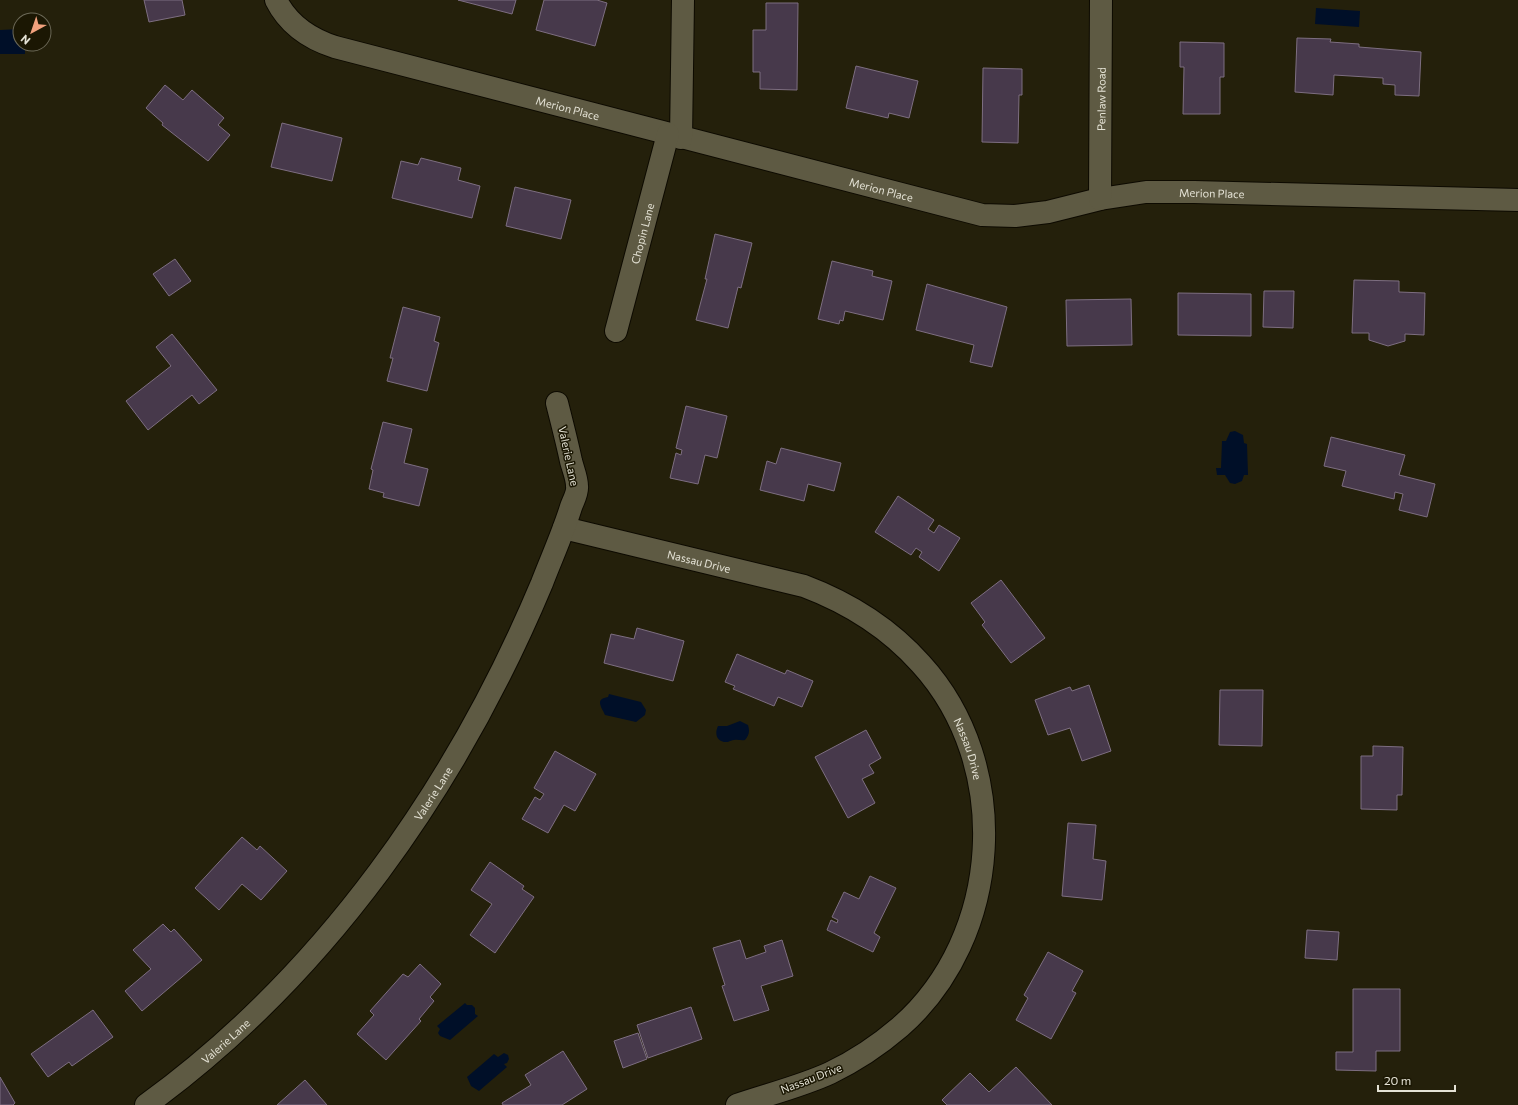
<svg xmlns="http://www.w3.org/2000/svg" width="1518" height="1105" font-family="Commissioner,sans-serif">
	<rect width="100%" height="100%" fill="#24200b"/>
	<path fill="#000f28" d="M 1316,8 L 1360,11 L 1359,27 L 1315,24 Z
		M 20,29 L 20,44 L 25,44 L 25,54 L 0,54 L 0,30 Z
		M 1235,431 L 1243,435 L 1244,443 L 1247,444 L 1248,475 L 1244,475 L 1242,481 L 1235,484 L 1230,483 L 1225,475 L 1217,475 L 1216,468 L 1221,468 L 1222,441 L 1226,441 L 1230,432 Z
		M 609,694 L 641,702 L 646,710 L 645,715 L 636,722 L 605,715 C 602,708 594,699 608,697 Z
		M 740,721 L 748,725 C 750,732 749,735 745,740 C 741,741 738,739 734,740 C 732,740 730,741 728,742 C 717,743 714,734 718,726 L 727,726 Z
		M 465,1003 L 467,1005 L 472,1005 L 475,1008 L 475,1014 L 478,1016 L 450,1040 L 440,1036 L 438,1033 L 440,1029 L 437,1026 Z
		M 504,1053 L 508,1055 L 509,1059 L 507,1063 L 504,1064 L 507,1067 L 479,1091 L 471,1086 L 467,1077 L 494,1054 L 498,1057 Z"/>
	<path fill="#47394b" stroke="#7d6e81" d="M 144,0 L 182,0 L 185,15 L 149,22 Z
		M 458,0 L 516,0 L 512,14 Z
		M 544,0 L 597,0 L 607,3 L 595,46 L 536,30 Z
		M 766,3 L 798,3 L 797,90 L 760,89 L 760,72 L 753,72 L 753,30 L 766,30 Z
		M 1297,38 L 1331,39 L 1330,42 L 1359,44 L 1359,47 L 1421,52 L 1419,96 L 1395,95 L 1395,85 L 1383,84 L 1383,78 L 1334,75 L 1333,95 L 1295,92 Z
		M 1180,42 L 1224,43 L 1224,77 L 1220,77 L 1220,114 L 1183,114 L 1184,67 L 1180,67 Z
		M 856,66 L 918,81 L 909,118 L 889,113 L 888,118 L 846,108 Z
		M 983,68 L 1022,69 L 1022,95 L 1019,95 L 1018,143 L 982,142 Z
		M 165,85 L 183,100 L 192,90 L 224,118 L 218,125 L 230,135 L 208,161 L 162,125 L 163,123 L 146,108 Z
		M 282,123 L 342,138 L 332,181 L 271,167 Z
		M 421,158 L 461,168 L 458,180 L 480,186 L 472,218 L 392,198 L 401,161 L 418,165 Z
		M 515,187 L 571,200 L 561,239 L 506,226 Z
		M 715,234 L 752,243 L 741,288 L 738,287 L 728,328 L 696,320 L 707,279 L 705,279 Z
		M 175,259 L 191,281 L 169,296 L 153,274 Z
		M 832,261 L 873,271 L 872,276 L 892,281 L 883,320 L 845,311 L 843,321 L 840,320 L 839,324 L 818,319 Z
		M 1354,280 L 1399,281 L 1399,292 L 1425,293 L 1424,335 L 1405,334 L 1405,341 L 1388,346 L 1369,340 L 1369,333 L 1352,333 Z
		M 927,284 L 1007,307 L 992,367 L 970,362 L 974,345 L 916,330 Z
		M 1264,291 L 1294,291 L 1293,328 L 1263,327 Z
		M 1178,293 L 1251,294 L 1251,336 L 1178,335 Z
		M 1131,299 L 1132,345 L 1067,346 L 1066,300 Z
		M 403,307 L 440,317 L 434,341 L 439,343 L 427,391 L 387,381 L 393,358 L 390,358 Z
		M 172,334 L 217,390 L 199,404 L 192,395 L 148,430 L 126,401 L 171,366 L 156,347 Z
		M 686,406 L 727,416 L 717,458 L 705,455 L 698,484 L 670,478 L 676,453 L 681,455 L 682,450 L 676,448 Z
		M 383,422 L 412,429 L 404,463 L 428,469 L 419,506 L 383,497 L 384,493 L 369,489 L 373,470 L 371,469 Z
		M 1331,437 L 1405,455 L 1399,475 L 1435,484 L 1427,517 L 1399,510 L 1403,494 L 1395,492 L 1394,499 L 1342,486 L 1346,471 L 1324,466 Z
		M 781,448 L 841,463 L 834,491 L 808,484 L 804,501 L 760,490 L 767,461 L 776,464 Z
		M 898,496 L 934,520 L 928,529 L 934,533 L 939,525 L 960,538 L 939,571 L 919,557 L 922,552 L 916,548 L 911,555 L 875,532 Z
		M 1001,580 L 1045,638 L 1011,663 L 982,625 L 985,622 L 971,603 Z
		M 637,628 L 684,641 L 673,681 L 604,663 L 611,634 L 634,639 Z
		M 737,654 L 785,674 L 787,670 L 813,681 L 802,707 L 778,697 L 774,706 L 733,689 L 735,686 L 725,682 Z
		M 1089,685 L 1111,751 L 1082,761 L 1070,728 L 1048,735 L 1035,700 L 1070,687 L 1072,691 Z
		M 1220,690 L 1263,690 L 1262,746 L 1219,745 Z
		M 866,730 L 881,758 L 869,765 L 874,773 L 862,779 L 875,803 L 848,818 L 815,757 Z
		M 1373,746 L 1403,747 L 1402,795 L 1397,795 L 1397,810 L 1361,809 L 1361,756 L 1373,756 Z
		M 555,751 L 596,774 L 575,811 L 564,805 L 548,833 L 522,819 L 535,797 L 540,800 L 544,794 L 534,788 Z
		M 1068,823 L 1096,825 L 1093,859 L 1106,861 L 1102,900 L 1062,896 Z
		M 242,837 L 257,850 L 260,846 L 287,871 L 261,900 L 242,884 L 219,910 L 195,888 Z
		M 490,862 L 524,886 L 522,889 L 534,897 L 495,953 L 470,935 L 492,904 L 471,890 Z
		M 870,876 L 896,888 L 874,933 L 880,937 L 873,952 L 827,930 L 831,920 L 837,923 L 838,920 L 832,917 L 844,892 L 859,899 Z
		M 163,924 L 171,932 L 174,929 L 202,960 L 142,1011 L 125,991 L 151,969 L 133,950 Z
		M 1307,930 L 1339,932 L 1337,960 L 1305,958 Z
		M 740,940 L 746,959 L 766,952 L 764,946 L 782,940 L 793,976 L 761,986 L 769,1010 L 734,1021 L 722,986 L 725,985 L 713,948 Z
		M 1048,952 L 1083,971 L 1072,991 L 1076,993 L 1051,1039 L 1016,1020 L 1028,998 L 1024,995 Z
		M 420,964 L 441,984 L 430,997 L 434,1001 L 419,1019 L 421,1021 L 386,1060 L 357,1034 L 374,1015 L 370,1011 L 403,974 L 408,977 Z
		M 1353,989 L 1400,989 L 1400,1051 L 1376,1051 L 1376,1071 L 1336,1070 L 1336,1052 L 1353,1052 Z
		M 691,1007 L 702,1039 L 648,1058 L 637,1025 Z
		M 93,1010 L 113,1037 L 72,1066 L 69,1062 L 48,1077 L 31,1054 Z
		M 638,1033 L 647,1059 L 623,1068 L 614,1041 Z
		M 563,1051 L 587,1089 L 562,1105 L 503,1105 L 502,1103 L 531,1085 L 525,1075 Z
		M 1016,1067 L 1052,1105 L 947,1105 L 942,1100 L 970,1073 L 989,1092 Z
		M 0,1077 L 15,1103 L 13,1105 L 0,1105 Z
		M 305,1080 L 327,1105 L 277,1105 Z"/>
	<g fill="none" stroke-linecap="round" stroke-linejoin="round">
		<g stroke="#0d0a00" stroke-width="24">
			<g id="minor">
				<path id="s1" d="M 276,0 C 288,24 310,39 335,47 L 982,215 L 1015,216 L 1048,212 L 1100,199 L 1146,192 L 1194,192 L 1518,200"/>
				<path d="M 681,138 L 683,0"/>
				<path id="s2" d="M 1100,199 L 1101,0"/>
				<path id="s3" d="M 616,331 L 668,134"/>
				<path id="s4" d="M 564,528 L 804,586 C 849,603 889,628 921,664 C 1013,765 1003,937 900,1027 C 879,1045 855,1061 830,1073 C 802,1086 766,1095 737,1105"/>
				<path id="s5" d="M 146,1105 C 325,975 457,786 542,583 C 552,557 563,533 571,507 C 573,501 578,493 577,486 C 577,478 573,469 571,461 C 567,442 562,423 557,403"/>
			</g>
		</g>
		<use href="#minor" stroke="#5e5a43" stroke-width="22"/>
	</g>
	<g text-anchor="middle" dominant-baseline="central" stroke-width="3" stroke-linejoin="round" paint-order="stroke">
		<g font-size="11" fill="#e4e2d5" stroke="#1b1703">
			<text stroke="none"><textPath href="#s2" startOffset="100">Penlaw Road</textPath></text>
			<text stroke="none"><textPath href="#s1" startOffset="318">Merion Place</textPath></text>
			<text stroke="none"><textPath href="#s1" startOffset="642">Merion Place</textPath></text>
			<text stroke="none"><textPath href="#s1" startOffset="978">Merion Place</textPath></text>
			<text stroke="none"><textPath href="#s3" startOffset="101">Chopin Lane</textPath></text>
			<text transform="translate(569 456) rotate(78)">Valerie Lane</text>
			<text stroke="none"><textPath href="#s4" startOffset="139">Nassau Drive</textPath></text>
			<text stroke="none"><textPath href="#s4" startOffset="487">Nassau Drive</textPath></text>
			<text stroke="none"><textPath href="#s5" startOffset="426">Valerie Lane</textPath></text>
			<text stroke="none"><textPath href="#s5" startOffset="102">Valerie Lane</textPath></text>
			<text transform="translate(811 1078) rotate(-21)">Nassau Drive</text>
		</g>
	</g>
	<g transform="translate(32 32) rotate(220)"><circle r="19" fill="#1b1703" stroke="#6b6857"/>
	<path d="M0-3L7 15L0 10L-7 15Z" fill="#f1a17d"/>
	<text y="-6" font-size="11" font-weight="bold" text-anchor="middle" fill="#e4e2d5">N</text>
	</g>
	<path d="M1378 1085v6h77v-6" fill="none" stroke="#e4e2d5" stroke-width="2"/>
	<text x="1384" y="1085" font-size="12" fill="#e4e2d5" stroke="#1b1703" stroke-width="3" paint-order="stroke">20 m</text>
</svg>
